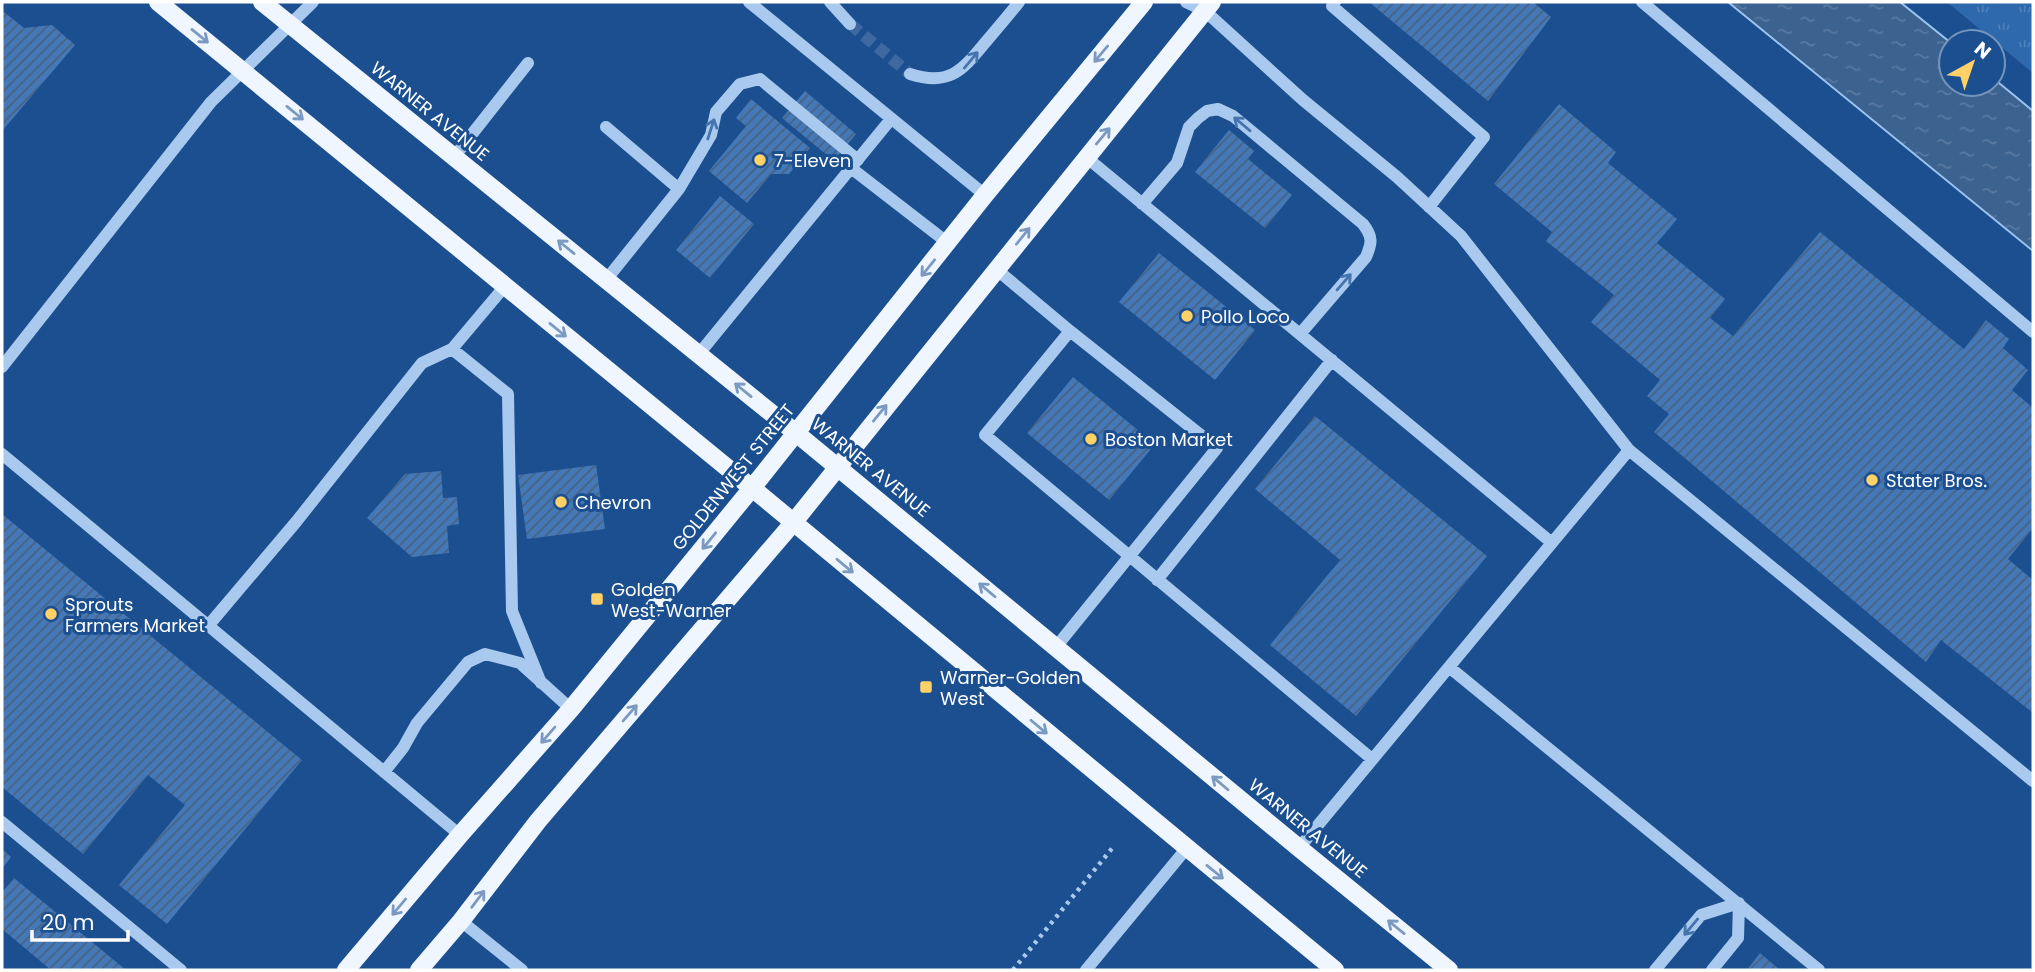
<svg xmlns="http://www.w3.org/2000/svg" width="2035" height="972" font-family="Poppins,sans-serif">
	<defs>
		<pattern id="park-tufts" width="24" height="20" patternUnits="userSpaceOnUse" patternTransform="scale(1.75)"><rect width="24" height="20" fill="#2e69ad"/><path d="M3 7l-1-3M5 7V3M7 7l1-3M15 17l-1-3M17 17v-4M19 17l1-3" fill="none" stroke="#4d80b9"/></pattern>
		<pattern id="water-ripples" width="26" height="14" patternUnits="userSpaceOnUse" patternTransform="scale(1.75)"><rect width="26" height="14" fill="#3c6290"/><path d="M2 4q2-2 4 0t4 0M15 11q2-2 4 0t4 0" fill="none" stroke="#597aa1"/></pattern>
		<pattern id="building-hatch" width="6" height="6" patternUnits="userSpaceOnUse" patternTransform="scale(1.75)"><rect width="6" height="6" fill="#4478b7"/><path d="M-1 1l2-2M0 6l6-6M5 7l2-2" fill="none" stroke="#486282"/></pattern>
	</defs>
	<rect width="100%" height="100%" fill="#1b4f8f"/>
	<path fill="url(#park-tufts)" d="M 1947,2 L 2033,2 L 2033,73 Z"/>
	<path fill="url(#water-ripples)" stroke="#9cc4f0" stroke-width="2" d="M 1728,2 L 1900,2 L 1951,43 L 1951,84 L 1993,84 L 1993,78 L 2033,111 L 2033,251 Z"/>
	<path fill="url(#building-hatch)" d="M 1369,2 L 1533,2 L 1551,17 L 1488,101 Z
		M 4,12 L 24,28 L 52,25 L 75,45 L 2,131 L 2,15 Z
		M 805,91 L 856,134 L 834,161 L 782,118 Z
		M 751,99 L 810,148 L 789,174 L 771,174 L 747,203 L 709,171 L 746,126 L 736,118 Z
		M 1559,104 L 1616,152 L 1608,163 L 1677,219 L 1657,243 L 1725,299 L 1710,318 L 1733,336 L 1820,232 L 1964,349 L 1986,320 L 2009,339 L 2003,348 L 2028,370 L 2012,390 L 2033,408 L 2033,528 L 2008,559 L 2033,580 L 2033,713 L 1941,640 L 1926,662 L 1654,432 L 1669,414 L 1647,396 L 1660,380 L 1591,322 L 1614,295 L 1546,241 L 1552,232 L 1494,184 Z
		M 1229,130 L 1254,151 L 1248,159 L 1292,195 L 1265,228 L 1195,172 Z
		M 720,196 L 754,224 L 710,278 L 676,250 Z
		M 1159,253 L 1255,330 L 1215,380 L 1119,302 Z
		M 1073,377 L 1155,444 L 1109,500 L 1027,433 Z
		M 1315,416 L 1487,556 L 1356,716 L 1270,645 L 1340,560 L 1255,489 Z
		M 596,465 L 605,529 L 527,539 L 518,475 Z
		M 441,471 L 443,498 L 457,497 L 459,524 L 447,526 L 449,553 L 412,557 L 367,518 L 405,474 Z
		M 2,514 L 302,760 L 167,924 L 119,885 L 185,805 L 148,775 L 83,854 L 2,787 Z
		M 2,849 L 11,857 L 2,869 Z
		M 14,878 L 126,970 L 51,970 L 2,929 L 2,892 Z
		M 1760,953 L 1780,970 L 1747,970 Z"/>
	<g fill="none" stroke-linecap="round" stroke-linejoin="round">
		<path stroke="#3d69a0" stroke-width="12" stroke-dasharray="12 6" stroke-linecap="butt" d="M 850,24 L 910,74"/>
		<path stroke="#a9c9ee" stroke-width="4.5" stroke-dasharray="3.5 5" stroke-linecap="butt" d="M 1013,970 L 1114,846"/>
		<path stroke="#a9c9ee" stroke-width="12" d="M 749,2 L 985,195
			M 830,2 L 850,24
			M 1186,2 L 1205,11 L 1303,100 L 1397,177 L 1461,236 L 1629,450 L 2033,781
			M 1335,2 L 1332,6 L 1484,137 L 1429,207
			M 1642,2 L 2033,332
			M 910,74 C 948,86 961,72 984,44 C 996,30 1008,16 1019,2
			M 606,127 L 679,189 L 606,280
			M 454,157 L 528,63
			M 1086,157 L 1552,543
			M 851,168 L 948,243
			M 679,189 L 711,135 L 716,112 L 740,84 L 760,79 L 858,160
			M 1142,204 L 1177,163 L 1189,127 L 1198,118 L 1207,111 L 1218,109 L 1233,116 L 1363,224 C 1373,237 1372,243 1366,257 L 1300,334
			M 996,269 L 1070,331 L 1217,448 L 1056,647
			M 1070,331 L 985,435 L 1372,759
			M 452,349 L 508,394 L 512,611 L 541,683
			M 698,355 L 891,119
			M 2,367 L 211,102 L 313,2
			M 2,454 L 460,835
			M 1157,580 L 1332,360
			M 208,626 L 296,522 L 422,363 L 452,349 L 505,286
			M 1449,667 L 1819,970
			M 384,772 L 403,748 L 417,723 L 468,662 L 485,654 L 520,663 L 571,709
			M 2,822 L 181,970
			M 1299,848 L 1629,450
			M 461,921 L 522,970
			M 1086,970 L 1186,849
			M 1655,970 L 1701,915 L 1739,903 L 1738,938 L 1712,970"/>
		<path stroke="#f0f6ff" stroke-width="18" d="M 158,2 L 752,488 L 1335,970
			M 262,2 L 796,433 L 1299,848 L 1449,970
			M 346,970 L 460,835 L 571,709 L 752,488 L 985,195 L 1144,2
			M 419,970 L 461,921 L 538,821 L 793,523 L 1212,2"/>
	</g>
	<defs><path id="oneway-shaft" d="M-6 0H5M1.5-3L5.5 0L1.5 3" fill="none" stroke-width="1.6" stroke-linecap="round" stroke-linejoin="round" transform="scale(1.75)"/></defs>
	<g stroke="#7b9ac1">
		<use href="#oneway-shaft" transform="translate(200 36) rotate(39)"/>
		<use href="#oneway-shaft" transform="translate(1101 54) rotate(130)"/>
		<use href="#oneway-shaft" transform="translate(295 113) rotate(39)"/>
		<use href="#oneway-shaft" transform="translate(1103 136) rotate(-50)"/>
		<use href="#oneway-shaft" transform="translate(1023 236) rotate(-51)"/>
		<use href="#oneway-shaft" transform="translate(566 247) rotate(-141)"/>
		<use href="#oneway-shaft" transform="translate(928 268) rotate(129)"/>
		<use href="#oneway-shaft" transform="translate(558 330) rotate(39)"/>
		<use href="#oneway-shaft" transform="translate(743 390) rotate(-141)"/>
		<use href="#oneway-shaft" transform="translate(880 413) rotate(-51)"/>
		<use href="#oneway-shaft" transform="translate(709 541) rotate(129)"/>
		<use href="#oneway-shaft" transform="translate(845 566) rotate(40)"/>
		<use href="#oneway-shaft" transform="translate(987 590) rotate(-140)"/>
		<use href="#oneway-shaft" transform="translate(630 713) rotate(-49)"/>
		<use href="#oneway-shaft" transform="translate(1039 727) rotate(40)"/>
		<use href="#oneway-shaft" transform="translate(548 735) rotate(131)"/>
		<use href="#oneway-shaft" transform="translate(1220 783) rotate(-140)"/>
		<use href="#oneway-shaft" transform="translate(1215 872) rotate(39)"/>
		<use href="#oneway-shaft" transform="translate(478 899) rotate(-53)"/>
		<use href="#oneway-shaft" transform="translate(399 907) rotate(130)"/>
		<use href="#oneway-shaft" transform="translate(1396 927) rotate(-141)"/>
	</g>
	<g stroke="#4674ac">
		<use href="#oneway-shaft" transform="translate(971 60) rotate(-50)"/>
		<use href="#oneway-shaft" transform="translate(1242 124) rotate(-140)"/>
		<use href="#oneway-shaft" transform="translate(711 129) rotate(-72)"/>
		<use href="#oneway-shaft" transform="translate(1344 282) rotate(-49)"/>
		<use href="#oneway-shaft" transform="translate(1691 927) rotate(130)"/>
	</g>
	<g fill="#ffd166" stroke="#1b4f8f" stroke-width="2.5">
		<circle cx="760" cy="160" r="7"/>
		<circle cx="1187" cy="316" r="7"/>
		<circle cx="1091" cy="439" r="7"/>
		<circle cx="1872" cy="480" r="7"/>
		<circle cx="561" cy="502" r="7"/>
		<rect x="590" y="592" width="14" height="14" rx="3.5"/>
		<circle cx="51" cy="614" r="7"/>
		<rect x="919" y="680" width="14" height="14" rx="3.5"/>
	</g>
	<g text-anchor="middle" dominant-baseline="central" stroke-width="6" stroke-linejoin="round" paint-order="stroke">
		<g font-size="18" fill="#fff" stroke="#1b4f8f">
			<text transform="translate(430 111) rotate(39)">WARNER AVENUE</text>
			<text transform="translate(871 467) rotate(39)">WARNER AVENUE</text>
			<text transform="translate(733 477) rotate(-51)">GOLDENWEST STREET</text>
			<text transform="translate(1308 828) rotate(39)">WARNER AVENUE</text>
		</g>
		<g font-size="18" fill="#fff" stroke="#1b4f8f" text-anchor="start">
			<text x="774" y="160">7-Eleven</text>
			<text x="1201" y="316">Pollo Loco</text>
			<text x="1105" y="439">Boston Market</text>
			<text x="1886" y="480">Stater Bros.</text>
			<text x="575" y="502">Chevron</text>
			<text x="611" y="589">Golden<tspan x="611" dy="21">West-Warner</tspan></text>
			<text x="65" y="604">Sprouts<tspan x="65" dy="21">Farmers Market</tspan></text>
			<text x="940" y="677">Warner-Golden<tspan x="940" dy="21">West</tspan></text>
		</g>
	</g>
	<rect width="2035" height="972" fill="none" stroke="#ffffff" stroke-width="7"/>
	<g transform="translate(1972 63) rotate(40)"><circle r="33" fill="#1b4f8f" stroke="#7695bc" stroke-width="2"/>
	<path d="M0-5L12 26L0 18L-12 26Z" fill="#ffd166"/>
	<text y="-10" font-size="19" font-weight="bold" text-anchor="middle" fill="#ffffff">N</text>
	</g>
	<path d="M32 930v10h96v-10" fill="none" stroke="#ffffff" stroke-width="3.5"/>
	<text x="42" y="930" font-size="21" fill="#ffffff" stroke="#1b4f8f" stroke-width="5" paint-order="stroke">20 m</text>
</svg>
